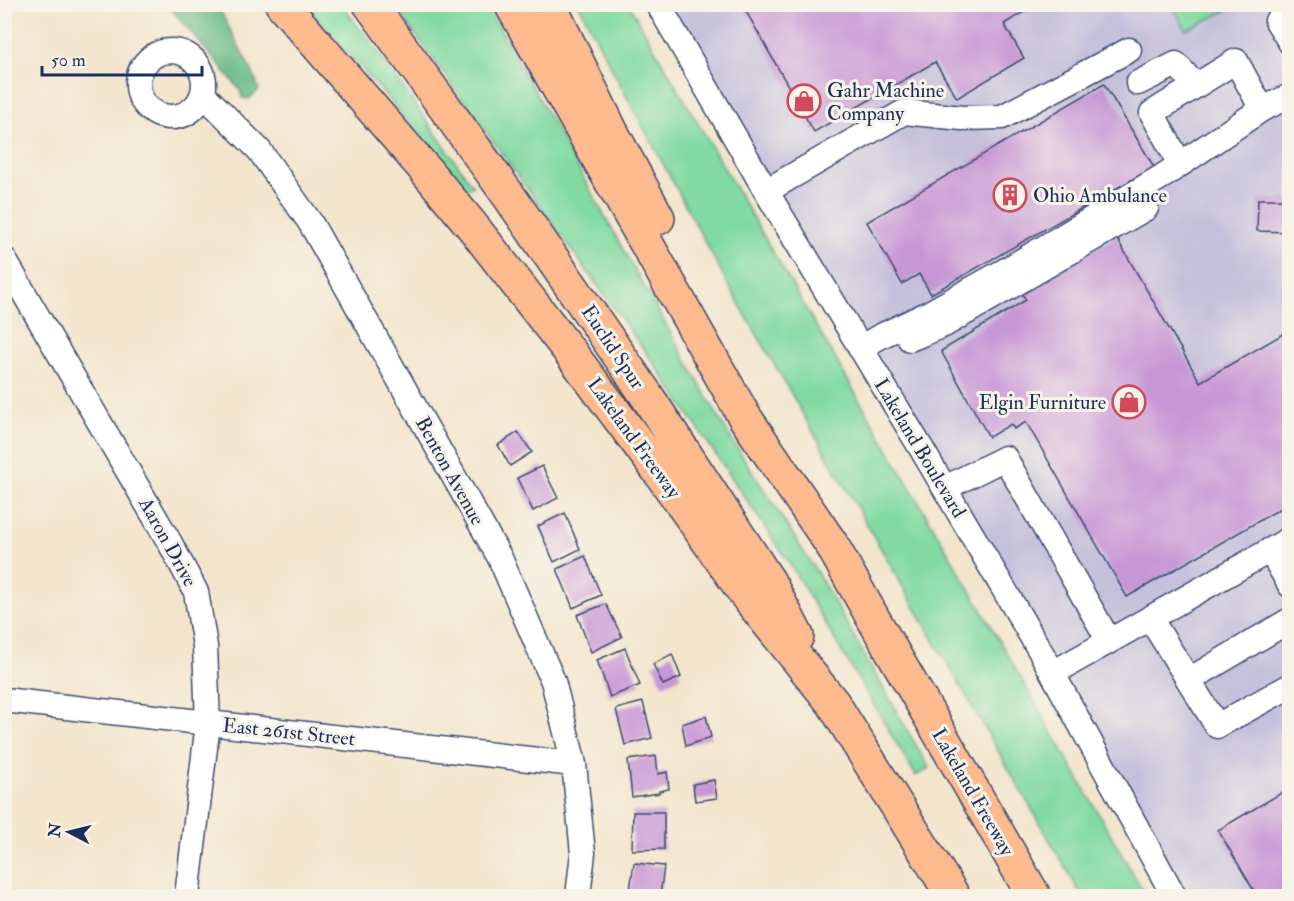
<svg xmlns="http://www.w3.org/2000/svg" width="1294" height="901" font-family="'IM FELL Double Pica',serif">
	<rect width="100%" height="100%" fill="#f7f3e8"/>
	<filter id="ink" filterUnits="userSpaceOnUse"><feTurbulence type="fractalNoise" baseFrequency=".0167" numOctaves="2"/><feDisplacementMap in="SourceGraphic" scale="12" xChannelSelector="R" yChannelSelector="G"/><feConvolveMatrix kernelMatrix="1 2 1 2 8 2 1 2 1" color-interpolation-filters="sRGB"/></filter>
	<filter id="wash" filterUnits="userSpaceOnUse"><feTurbulence type="fractalNoise" baseFrequency=".008" numOctaves="4" result="noise"/><feDisplacementMap in="SourceGraphic" scale="24" xChannelSelector="R" yChannelSelector="G"/><feGaussianBlur stdDeviation="1.35" result="paint"/><feColorMatrix in="noise" values="0 0 0 0 0 0 0 0 0 0 0 0 0 0 0 0 0 1.4 0 .05"/><feComposite in="paint" operator="in"/></filter>
	<g filter="url(#wash)">
		<rect width="100%" height="100%" fill="#f3e5cc"/>
		<path fill="#c5c0db" d="M 658,5 L 1289,5 L 1289,896 L 1174,896 Z"/>
		<path fill="#80daa1" stroke="#4e8480" stroke-width="1.5" d="M 304,5 L 342,5 L 377,51 L 473,186 L 463,192 L 390,100 Z
			M 394,5 L 487,5 L 633,267 L 730,437 L 818,574 L 929,768 L 916,776 L 788,561 L 653,362 Z
			M 579,5 L 629,5 L 980,607 L 1146,896 L 1082,896 L 730,288 L 620,84 Z
			M 1172,5 L 1238,5 L 1186,30 Z"/>
		<path fill="#68ba87" stroke="#427472" stroke-width="1.5" d="M 168,5 L 215,5 L 219,8 L 253,73 L 259,90 L 249,99 L 242,98 L 240,90 Z"/>
		<g id="blocks">
			<path fill="#c796d5" d="M 742,4 L 1037,4 L 1004,24 L 1024,58 L 957,98 L 935,62 L 814,132 Z
				M 1104,84 L 1154,167 L 931,294 L 919,274 L 902,284 L 867,222 Z
				M 1258,199 L 1290,199 L 1290,232 L 1257,231 Z
				M 1116,237 L 1200,382 L 1290,330 L 1290,503 L 1127,597 L 1026,422 L 1014,429 L 1011,424 L 989,437 L 941,351 L 1026,300 L 1020,290 Z
				M 518,432 L 532,452 L 510,466 L 498,445 Z
				M 542,466 L 558,498 L 533,511 L 517,478 Z
				M 565,513 L 580,549 L 554,562 L 538,526 Z
				M 585,556 L 601,595 L 573,608 L 557,569 Z
				M 606,604 L 622,637 L 591,652 L 577,615 Z
				M 625,648 L 640,685 L 610,697 L 597,660 Z
				M 672,654 L 681,677 L 663,685 L 653,664 Z
				M 643,702 L 652,738 L 625,745 L 616,709 Z
				M 706,716 L 711,737 L 686,746 L 682,724 Z
				M 656,756 L 658,774 L 667,772 L 669,789 L 659,791 L 659,793 L 632,797 L 628,760 Z
				M 714,780 L 717,798 L 695,801 L 693,784 Z
				M 1290,788 L 1290,896 L 1257,896 L 1218,830 Z
				M 633,812 L 664,812 L 664,849 L 632,850 Z
				M 634,863 L 664,866 L 660,896 L 629,896 Z"/>
		</g>
	</g>
	<g filter="url(#ink)">
		<use href="#blocks" fill-opacity="0" stroke="#3b4a6e" stroke-width="1.5"/>
		<g fill="none" stroke-linecap="round" stroke-linejoin="round">
			<g stroke="#3b4a6e" stroke-width="27">
				<path id="minor" d="M 658,4 L 766,191 L 921,448 L 1042,654 L 1174,896
					M 1277,21 L 1290,42
					M138 84a33 33 0 1 1 66 0a33 33 0 1 1-66 0Z
					M 1138,83 L 1176,64 L 1195,85
					M 203,94 L 259,150 L 310,222 L 500,558 L 553,681 L 574,764 L 583,853 L 578,896
					M 1262,109 L 1290,96
					M 766,191 L 904,112 L 962,118 L 1002,117 L 1129,50
					M 4,259 L 170,543 L 196,592 L 205,646 L 208,723 L 187,896
					M 910,339 L 944,325 L 1146,208
					M 860,348 L 879,337 L 929,313 L 1013,266 L 1163,176 L 1262,109 L 1236,61 L 1152,113 L 1180,164
					M 945,488 L 1005,458 L 1109,641
					M 1270,550 L 1290,585
					M 1150,618 L 1217,726 L 1290,686
					M 1053,673 L 1290,539
					M 1189,680 L 1290,620
					M 4,700 L 574,764"/>
			</g>
			<g stroke="#3b4a6e" stroke-width="36">
				<path id="highway" d="M 282,4 L 423,167 L 473,227 L 567,348 L 661,474 L 749,599 L 833,703 L 953,896
					M 370,4 L 509,196 L 643,390 L 769,582 L 797,636
					M 511,4 L 744,416 L 832,545 L 874,620 L 1034,896
					M 549,4 L 610,129 L 658,218"/>
			</g>
			<use href="#minor" stroke="#fff" stroke-width="24"/>
			<use href="#highway" stroke="#fcba8e" stroke-width="33"/>
		</g>
	</g>
	<defs>
		<g id="shop-ring" transform="scale(1.725)"><circle r="9.5" fill="#f7f3e8" stroke="#d1495b" stroke-width="1.5"/><path d="M-5-2.5h2.3a2.7 3.5 0 0 1 5.4 0H5L5.5 6h-11ZM-1.5-2.5h3a1.5 2.3 0 0 0-3 0Z" fill="#d1495b"/></g>
		<g id="building-ring" transform="scale(1.725)"><circle r="9.5" fill="#f7f3e8" stroke="#d1495b" stroke-width="1.5"/><path d="M-4-6H4V6H1V3H-1V6H-4ZM-2.5-4.3h1.7v1.8h-1.7ZM.8-4.3h1.7v1.8H.8ZM-2.5-1h1.7V.8h-1.7ZM.8-1h1.7V.8H.8Z" fill="#d1495b"/></g>
	</defs>
	<g fill-rule="evenodd">
		<use href="#shop-ring" x="804" y="101"/>
		<use href="#building-ring" x="1010" y="195"/>
		<use href="#shop-ring" x="1129" y="402"/>
	</g>
	<g text-anchor="middle" dominant-baseline="central" stroke-width="6" stroke-linejoin="round" paint-order="stroke">
		<g font-size="20" fill="#1b2f5e" stroke="#f7f3e8" text-anchor="start">
			<text x="827" y="90">Gahr Machine<tspan x="827" dy="23">Company</tspan></text>
			<text x="1033" y="195">Ohio Ambulance</text>
			<text x="1106" y="402" text-anchor="end">Elgin Furniture</text>
		</g>
		<g font-size="20" fill="#1b2f5e" stroke="#f7f3e8">
			<text transform="translate(613 347) rotate(56)">Euclid Spur</text>
			<text transform="translate(634 438) rotate(54)">Lakeland Freeway</text>
			<text transform="translate(920 448) rotate(59)">Lakeland Boulevard</text>
			<text transform="translate(450 471) rotate(61)">Benton Avenue</text>
			<text transform="translate(168 542) rotate(61)">Aaron Drive</text>
			<text transform="translate(289 732) rotate(6)">East 261st Street</text>
			<text transform="translate(973 792) rotate(60)">Lakeland Freeway</text>
		</g>
	</g>
	<rect width="1294" height="901" fill="none" stroke="#f7f3e8" stroke-width="24"/>
	<g transform="translate(69 832) rotate(277)" stroke="#f7f3e8" stroke-width="4.5" paint-order="stroke">
	<path d="M0-4.5L10 22L0 15L-10 22Z" fill="#1b2f5e"/>
	<text y="-9" font-size="16" font-weight="bold" text-anchor="middle" fill="#1b2f5e">N</text>
	</g>
	<path d="M42 66v9h160v-9" fill="none" stroke="#1b2f5e" stroke-width="3"/>
	<text x="51" y="66" font-size="18" fill="#1b2f5e" stroke="#f7f3e8" stroke-width="4.5" paint-order="stroke">50 m</text>
</svg>
